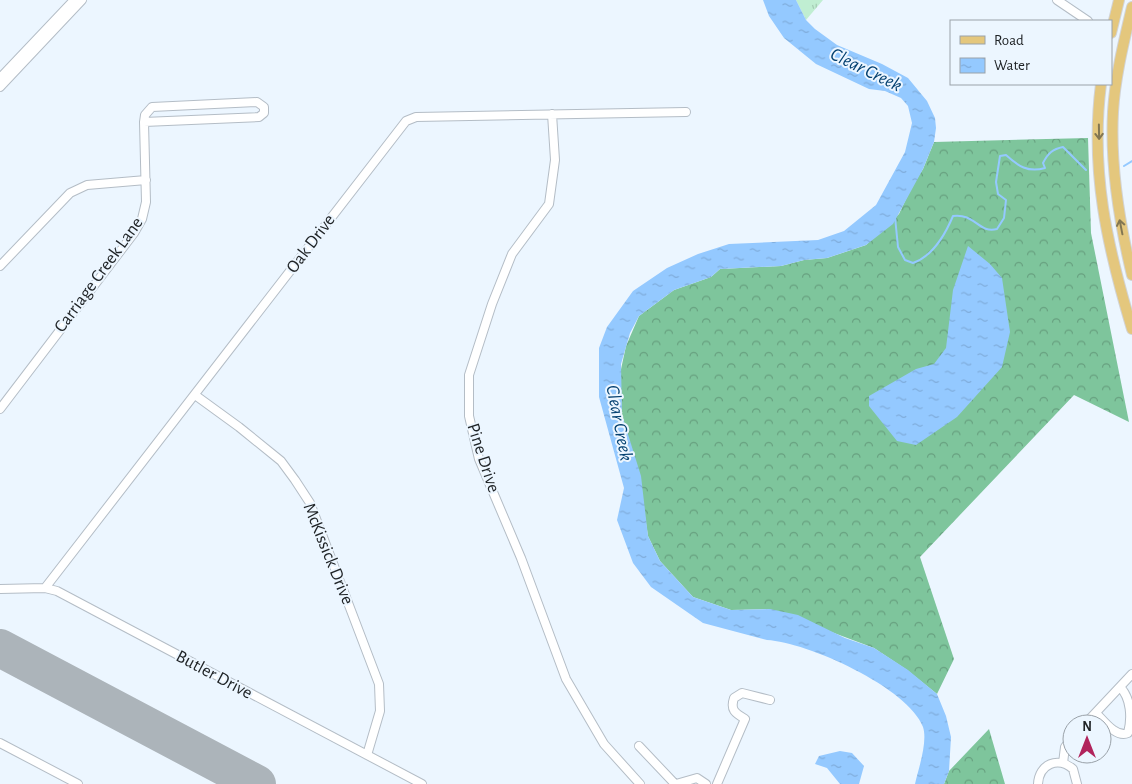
<svg xmlns="http://www.w3.org/2000/svg" width="1132" height="784" font-family="'Alegreya Sans',sans-serif">
	<defs>
		<pattern id="grass-tufts" width="24" height="20" patternUnits="userSpaceOnUse" patternTransform="scale(1.25)"><rect width="24" height="20" fill="#c0eed2"/><path d="M3 7l-1-3M5 7V3M7 7l1-3M15 17l-1-3M17 17v-4M19 17l1-3" fill="none" stroke="#a5ccb4"/></pattern>
		<pattern id="forest-crowns" width="20" height="18" patternUnits="userSpaceOnUse" patternTransform="scale(1.25)"><rect width="20" height="18" fill="#7ec59c"/><path d="M2 6a3 3 0 1 1 6 0M12 15a3 3 0 1 1 6 0" fill="none" stroke="#67a07f"/></pattern>
		<pattern id="water-ripples" width="26" height="14" patternUnits="userSpaceOnUse" patternTransform="scale(1.25)"><rect width="26" height="14" fill="#94c9ff"/><path d="M2 4q2-2 4 0t4 0M15 11q2-2 4 0t4 0" fill="none" stroke="#7facdb"/></pattern>
	</defs>
	<rect width="100%" height="100%" fill="#ecf6ff"/>
	<path fill="url(#grass-tufts)" d="M 796,0 L 823,0 L 806,20 Z"/>
	<path fill="url(#forest-crowns)" d="M 1088,138 L 1091,233 L 1129,422 L 1074,395 L 920,557 L 954,659 L 937,694 L 907,670 L 874,648 L 770,609 L 731,610 L 693,597 L 660,561 L 648,536 L 642,497 L 622,415 L 620,374 L 626,346 L 639,316 L 674,290 L 711,277 L 720,269 L 781,266 L 804,260 L 827,258 L 866,245 L 899,214 L 912,186 L 923,169 L 934,142 Z
		M 989,729 L 1005,784 L 944,784 L 949,771 Z"/>
	<path fill="url(#water-ripples)" d="M 763,0 L 796,0 L 806,20 L 815,29 L 837,45 L 882,64 L 908,78 L 927,101 L 935,118 L 936,128 L 934,142 L 923,169 L 893,224 L 866,245 L 827,258 L 804,260 L 781,266 L 720,269 L 711,277 L 674,290 L 639,316 L 630,333 L 621,364 L 622,415 L 641,476 L 648,536 L 660,561 L 693,597 L 731,610 L 770,609 L 798,615 L 845,638 L 874,648 L 908,670 L 937,694 L 946,716 L 951,737 L 949,771 L 944,784 L 915,784 C 918,770 928,742 923,727 C 909,688 807,642 767,640 L 703,623 L 651,587 L 633,563 L 617,520 L 624,488 L 599,397 L 599,348 L 607,327 L 633,291 L 667,268 L 698,254 L 729,244 L 818,240 L 844,231 L 876,205 L 905,152 L 912,123 L 908,106 L 901,98 L 885,91 L 869,89 L 816,64 L 784,38 L 769,16 Z
		M 968,246 L 990,264 L 1002,278 L 1010,332 L 1002,367 L 957,417 L 916,445 L 897,441 L 869,406 L 869,396 L 916,369 L 934,364 L 946,348 L 953,290 Z
		M 840,751 L 852,753 L 864,766 L 859,784 L 840,784 L 827,768 L 815,764 L 819,756 Z"/>
	<g fill="none" stroke-linecap="round" stroke-linejoin="round">
		<path stroke="#94c9ff" stroke-width="2" d="M 1124,166 L 1132,161
			M 895,217 L 898,247 L 905,260 L 913,263 C 933,256 945,235 953,216 C 975,213 979,234 997,229 L 1004,218 L 1006,200 L 998,194 L 996,182 L 1000,156 L 1006,155 C 1018,166 1028,173 1045,168 L 1043,163 C 1048,153 1053,149 1063,147 L 1086,170"/>
		<path stroke="#acb4ba" stroke-width="38" d="M 0,648 L 257,784"/>
		<g stroke="#b4bdc6" stroke-width="10">
			<path id="minor" d="M 1057,0 L 1088,21
				M 0,78 L 74,0
				M 0,87 L 82,0
				M 552,114 L 555,160 L 549,204 L 512,254 L 492,304 L 469,375 L 469,416 L 479,459 L 521,558 L 566,679 L 604,744 L 640,784
				M 0,266 L 70,193 L 87,185 L 146,180
				M 195,395 L 239,427 L 281,461 L 295,480 L 310,503 L 379,684 L 380,711 L 367,755
				M 0,409 L 134,233 L 142,219 L 146,202 L 144,122 L 145,115 L 152,107 L 257,102 L 264,107 L 264,113 L 259,117 L 144,122
				M 45,588 L 406,121 L 416,117 L 686,112
				M 0,589 L 45,588 L 57,591 L 422,784
				M 1096,713 C 1104,721 1116,738 1128,733 C 1132,718 1131,698 1120,687
				M 1085,724 L 1132,674
				M 0,743 L 78,784
				M 639,746 L 675,784
				M 1063,763 L 1065,747 L 1072,738
				M 676,784 L 697,778 L 706,784
				M 717,784 L 745,719 C 735,713 730,710 734,698 L 742,693 L 770,700
				M 1038,784 C 1039,764 1058,756 1073,769 L 1077,784"/>
		</g>
		<g stroke="#d2d3d4" stroke-width="12">
			<path id="major" d="M 1132,7 C 1124,41 1115,77 1113,112 C 1110,167 1119,221 1132,275
				M 1111,33 L 1119,0
				M 1101,84 C 1090,170 1107,246 1132,329"/>
		</g>
		<use href="#minor" stroke="#fff" stroke-width="8"/>
		<use href="#major" stroke="#e4c77d" stroke-width="10"/>
	</g>
	<defs><path id="oneway-shaft" d="M-6 0H5M1.5-3L5.5 0L1.5 3" fill="none" stroke-width="1.6" stroke-linecap="round" stroke-linejoin="round" transform="scale(1.25)"/></defs>
	<g stroke="#827652">
		<use href="#oneway-shaft" transform="translate(1099 132) rotate(89)"/>
		<use href="#oneway-shaft" transform="translate(1121 227) rotate(-101)"/>
	</g>
	<g text-anchor="middle" dominant-baseline="central" stroke-width="4" stroke-linejoin="round" paint-order="stroke">
		<g font-size="18" fill="#202427" stroke="#ecf6ff">
			<text transform="translate(311 244) rotate(-53)">Oak Drive</text>
			<text transform="translate(99 275) rotate(-54)">Carriage Creek Lane</text>
			<text transform="translate(483 458) rotate(72)">Pine Drive</text>
			<text transform="translate(328 554) rotate(68)">McKissick Drive</text>
			<text transform="translate(214 675) rotate(28)">Butler Drive</text>
		</g>
		<g font-size="19" font-style="italic" fill="#044171" stroke="#ecf6ff">
			<text transform="translate(866 70) rotate(26)">Clear Creek</text>
			<text transform="translate(619 423) rotate(79)">Clear Creek</text>
		</g>
	</g>
	<rect x="950" y="20" width="162" height="65" fill="#ecf6ff" stroke="#9aa2a9"/>
	<rect x="960" y="36" width="25" height="8" fill="#e4c77d" stroke="#9aa2a9"/>
	<text x="994" y="45" font-size="15" fill="#202427">Road</text>
	<rect x="960" y="58" width="25" height="15" fill="url(#water-ripples)" stroke="#9aa2a9"/>
	<text x="994" y="70" font-size="15" fill="#202427">Water</text>
	<g transform="translate(1087 739)"><circle r="24" fill="#ecf6ff" stroke="#9aa2a9"/>
	<path d="M0-4L9 19L0 12L-9 19Z" fill="#b1245c"/>
	<text y="-8" font-size="14" font-weight="bold" text-anchor="middle" fill="#202427">N</text>
	</g>
</svg>
